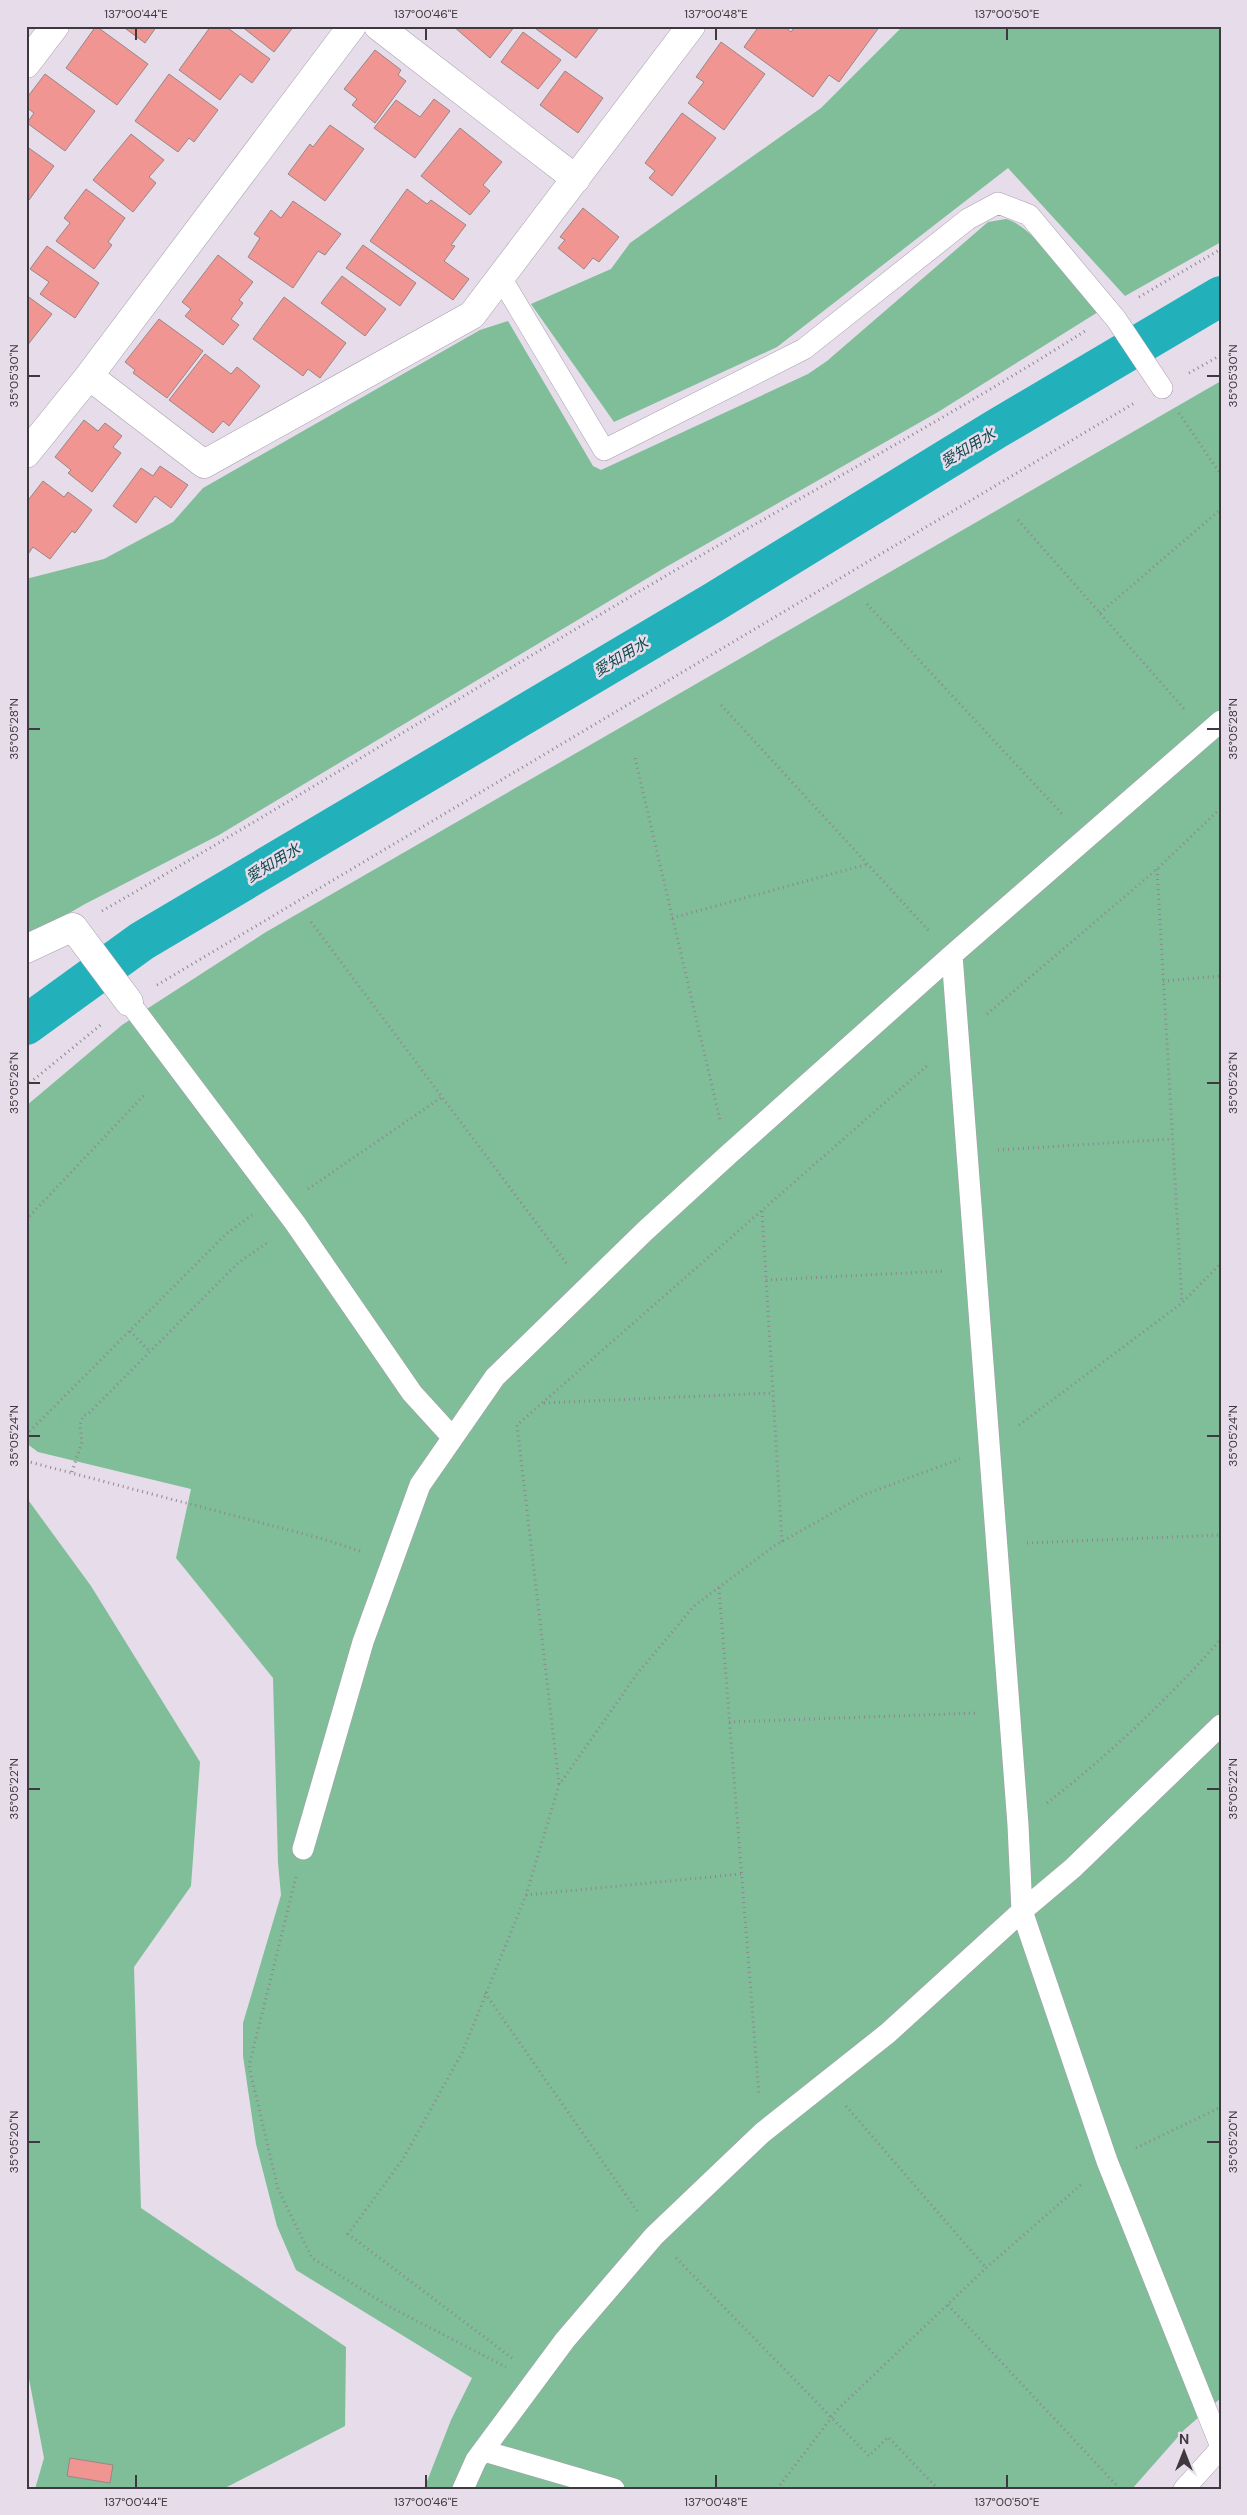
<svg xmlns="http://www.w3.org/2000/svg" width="1247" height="2515" font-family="'DM Sans','Noto Sans JP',sans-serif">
	<rect width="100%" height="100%" fill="#e6dcea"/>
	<path fill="#7fbe99" d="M 903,26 L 1221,26 L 1221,242 L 1125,296 L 1008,168 L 777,347 L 614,422 L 531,304 L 611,269 L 630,243 L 821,108 Z
		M 1006,219 C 1031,224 1081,290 1098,312 L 938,412 L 666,567 L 219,835 L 85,904 L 26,938 L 26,579 L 104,559 L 173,522 L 203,488 L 480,330 L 508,321 L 593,466 L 601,470 L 808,374 L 827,361 L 988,222 Z
		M 1221,381 L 1221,2398 L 1184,2430 L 1132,2489 L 424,2489 L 451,2420 L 472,2378 L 296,2270 L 277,2226 L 256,2144 L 243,2056 L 243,2023 L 281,1895 L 278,1863 L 273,1678 L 176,1558 L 191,1489 L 38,1452 L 26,1443 L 26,1106 L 122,1025 L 266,932 Z
		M 26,1497 L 91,1586 L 200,1762 L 191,1886 L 134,1967 L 141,2208 L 346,2347 L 345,2426 L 225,2488 L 35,2489 L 44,2458 L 26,2363 Z"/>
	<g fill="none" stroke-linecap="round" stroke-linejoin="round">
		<path stroke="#22b1ba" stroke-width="40" d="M 26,1025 L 142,941 L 714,602 L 996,429 L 1221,296"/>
	</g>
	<path fill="#f19593" stroke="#988685" d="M 96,26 L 148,64 L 117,105 L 66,68 Z
		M 122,26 L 157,26 L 145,43 Z
		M 211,26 L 225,26 L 270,59 L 252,83 L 240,74 L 220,100 L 179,70 Z
		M 241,26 L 294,26 L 274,52 Z
		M 453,26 L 515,26 L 490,58 Z
		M 532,26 L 600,26 L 576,58 Z
		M 759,26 L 784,26 L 791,32 L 795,26 L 880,26 L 839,82 L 829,75 L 813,97 L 744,47 Z
		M 523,32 L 561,60 L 538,89 L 501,62 Z
		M 721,42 L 765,74 L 724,130 L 688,103 L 704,82 L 696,77 Z
		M 375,50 L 401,70 L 398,75 L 406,81 L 375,123 L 352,105 L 357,99 L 344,89 Z
		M 565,71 L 603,98 L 578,133 L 540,105 Z
		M 45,74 L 95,111 L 65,151 L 27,123 L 34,113 L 26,107 L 26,99 Z
		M 169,74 L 218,110 L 194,142 L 189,138 L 178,152 L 135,121 Z
		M 434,99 L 450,111 L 415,158 L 374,128 L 396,100 L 420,117 Z
		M 682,113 L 716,138 L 672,196 L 649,178 L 655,171 L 645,163 Z
		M 330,125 L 364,149 L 325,201 L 288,174 L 310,144 L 313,147 Z
		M 460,128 L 502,162 L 483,185 L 490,191 L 470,215 L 421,176 Z
		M 131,134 L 164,160 L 149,177 L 156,183 L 133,212 L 93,180 Z
		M 26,146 L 54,166 L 26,204 Z
		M 86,189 L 125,218 L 108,242 L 112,245 L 94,269 L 56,241 L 70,223 L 64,218 Z
		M 407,189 L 427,204 L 431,200 L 466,225 L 451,245 L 455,246 L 444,261 L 469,279 L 453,300 L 370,241 Z
		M 293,201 L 341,234 L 325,255 L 318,251 L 293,288 L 248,257 L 260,238 L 254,234 L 271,210 L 281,218 Z
		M 583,208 L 619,237 L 599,262 L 593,258 L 584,269 L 558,248 L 565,240 L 560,237 Z
		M 363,245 L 416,283 L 400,306 L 346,268 Z
		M 47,246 L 99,283 L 75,318 L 40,294 L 49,282 L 30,269 Z
		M 218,255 L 253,282 L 239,300 L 243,303 L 231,319 L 239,325 L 223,345 L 185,316 L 191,309 L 182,302 Z
		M 342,276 L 386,309 L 365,336 L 321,303 Z
		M 26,295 L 52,314 L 26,347 Z
		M 284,297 L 346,343 L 320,378 L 308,369 L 303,376 L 253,339 Z
		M 159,319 L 203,351 L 167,398 L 133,373 L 135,370 L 125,362 Z
		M 205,354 L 231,374 L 237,367 L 260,386 L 229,426 L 223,421 L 213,433 L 169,400 Z
		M 84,420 L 98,431 L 105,423 L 122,436 L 113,447 L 121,453 L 92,492 L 68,473 L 71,470 L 55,457 Z
		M 160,466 L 188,485 L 171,508 L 155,496 L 136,523 L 113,506 L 141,468 L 153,476 Z
		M 43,481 L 64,497 L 68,492 L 92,510 L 75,533 L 72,531 L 50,559 L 33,547 L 26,557 L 26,503 Z
		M 70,2458 L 113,2465 L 110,2483 L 67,2476 Z"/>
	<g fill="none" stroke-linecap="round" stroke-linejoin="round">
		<g stroke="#a79eab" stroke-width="22">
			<path id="service" d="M 501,278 L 604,450 L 804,349 L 968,219 L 998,203 L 1029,215 L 1116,319 L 1162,388
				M 952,955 L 1018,1825 L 1022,1911 L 1107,2161 L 1221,2447
				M 129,1002 L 295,1223 L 412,1393 L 453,1438
				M 303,1849 L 363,1642 L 420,1485 L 495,1377 L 645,1231 L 728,1155 L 952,955 L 1221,721
				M 484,2451 L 614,2489
				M 463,2489 L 476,2460 L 565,2340 L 654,2236 L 762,2133 L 888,2033 L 1022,1911 L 1073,1868 L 1221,1725
				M 1184,2489 L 1221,2448"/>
		</g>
		<g stroke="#a79eab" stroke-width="29">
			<path id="minor" d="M 378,26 L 576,179
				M 26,64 L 55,26
				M 89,376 L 204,464 L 472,315 L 691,26
				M 26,454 L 89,376 L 352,26
				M 26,949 L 73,927 L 129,1002"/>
		</g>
		<path stroke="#8d8790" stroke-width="3" stroke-dasharray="1 4" stroke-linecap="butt" d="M 1139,297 L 1221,249
			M 1189,373 L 1221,355
			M 1179,413 L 1221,475
			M 1018,520 L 1186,711
			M 867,604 L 1064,816
			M 1100,613 L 1221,509
			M 721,705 L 931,933
			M 635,758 L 720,1120
			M 1157,869 L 1182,1302
			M 102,911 C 293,801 479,685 669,574 C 807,493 950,417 1085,331
			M 672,918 L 868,864
			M 311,922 L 567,1264
			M 1163,981 L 1221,976
			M 157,985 L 1136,402
			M 987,1014 L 1157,869 L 1221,808
			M 26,1086 L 103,1023
			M 998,1150 L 1172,1139
			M 308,1189 L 442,1097
			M 762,1211 L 782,1542
			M 26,1220 L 145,1094
			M 766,1280 L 945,1271
			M 130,1331 L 150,1352
			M 544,1403 L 773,1393
			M 1019,1425 L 1182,1303 L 1221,1263
			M 26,1435 L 226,1234 L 252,1215
			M 26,1461 L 323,1539 L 363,1552
			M 72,1472 L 82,1442 L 80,1425 L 83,1416 L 89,1413 L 238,1263 L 270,1241
			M 1027,1543 L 1221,1535
			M 719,1588 L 759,2095
			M 729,1722 L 979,1713
			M 559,1784 L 517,1425 L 929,1064
			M 1047,1803 C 1110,1754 1168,1699 1221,1639
			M 296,1877 L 249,2066 L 278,2189 L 312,2258 L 388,2306 L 506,2367
			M 526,1895 L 741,1874
			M 485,1993 L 637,2211
			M 846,2106 L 986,2268
			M 1136,2148 L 1221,2107
			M 676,2258 L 869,2456 L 888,2437 L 938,2489
			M 948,2305 L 1120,2489
			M 512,2358 L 348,2234 L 403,2159 L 462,2053 L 526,1895 L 559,1785 L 637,1674 L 694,1606 L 774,1546 L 866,1494 L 960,1459
			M 777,2489 L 838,2409 L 986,2268 L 1083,2183"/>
		<use href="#service" stroke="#fff" stroke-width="21"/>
		<use href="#minor" stroke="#fff" stroke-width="28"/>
	</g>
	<path fill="none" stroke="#3d393e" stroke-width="2" d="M 136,28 L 136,40M 426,28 L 426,40M 716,28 L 716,40M 1007,28 L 1007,40M 28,376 L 40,376M 1207,376 L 1220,376M 28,729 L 40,729M 1207,729 L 1220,729M 28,1083 L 40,1083M 1207,1083 L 1220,1083M 28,1436 L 40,1436M 1207,1436 L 1220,1436M 28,1789 L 40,1789M 1207,1789 L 1220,1789M 28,2142 L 40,2142M 1207,2142 L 1220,2142M 136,2475 L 136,2488M 426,2475 L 426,2488M 716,2475 L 716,2488M 1007,2475 L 1007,2488"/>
	<g text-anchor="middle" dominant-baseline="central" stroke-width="5" stroke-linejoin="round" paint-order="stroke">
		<g font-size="15" font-style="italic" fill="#124b4f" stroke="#e6dcea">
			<text transform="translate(968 448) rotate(-31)">愛知用水</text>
			<text transform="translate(621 657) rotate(-31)">愛知用水</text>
			<text transform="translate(273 863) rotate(-31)">愛知用水</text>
		</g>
	</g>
	<rect width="1247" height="2515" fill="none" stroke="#e6dcea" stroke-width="55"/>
	<g transform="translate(1184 2452)" stroke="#e6dcea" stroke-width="4" paint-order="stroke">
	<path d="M0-4L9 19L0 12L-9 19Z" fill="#3d393e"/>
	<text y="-8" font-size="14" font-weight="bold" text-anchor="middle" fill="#3d393e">N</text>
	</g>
	<rect x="28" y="28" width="1192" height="2460" fill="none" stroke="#3d393e" stroke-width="2"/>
	<g font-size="12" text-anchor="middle" fill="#3d393e">
		<text x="136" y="18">137°00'44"E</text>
		<text x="426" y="18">137°00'46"E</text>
		<text x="716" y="18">137°00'48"E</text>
		<text x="1007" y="18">137°00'50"E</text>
		<text transform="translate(14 376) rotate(-90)" y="4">35°05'30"N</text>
		<text transform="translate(1233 376) rotate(-90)" y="4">35°05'30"N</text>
		<text transform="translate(14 729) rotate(-90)" y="4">35°05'28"N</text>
		<text transform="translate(1233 729) rotate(-90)" y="4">35°05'28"N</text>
		<text transform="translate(14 1083) rotate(-90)" y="4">35°05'26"N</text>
		<text transform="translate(1233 1083) rotate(-90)" y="4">35°05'26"N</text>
		<text transform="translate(14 1436) rotate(-90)" y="4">35°05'24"N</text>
		<text transform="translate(1233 1436) rotate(-90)" y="4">35°05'24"N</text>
		<text transform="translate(14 1789) rotate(-90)" y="4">35°05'22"N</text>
		<text transform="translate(1233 1789) rotate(-90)" y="4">35°05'22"N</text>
		<text transform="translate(14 2142) rotate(-90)" y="4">35°05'20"N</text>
		<text transform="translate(1233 2142) rotate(-90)" y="4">35°05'20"N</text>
		<text x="136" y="2506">137°00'44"E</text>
		<text x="426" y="2506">137°00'46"E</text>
		<text x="716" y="2506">137°00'48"E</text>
		<text x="1007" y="2506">137°00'50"E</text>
	</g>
</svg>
